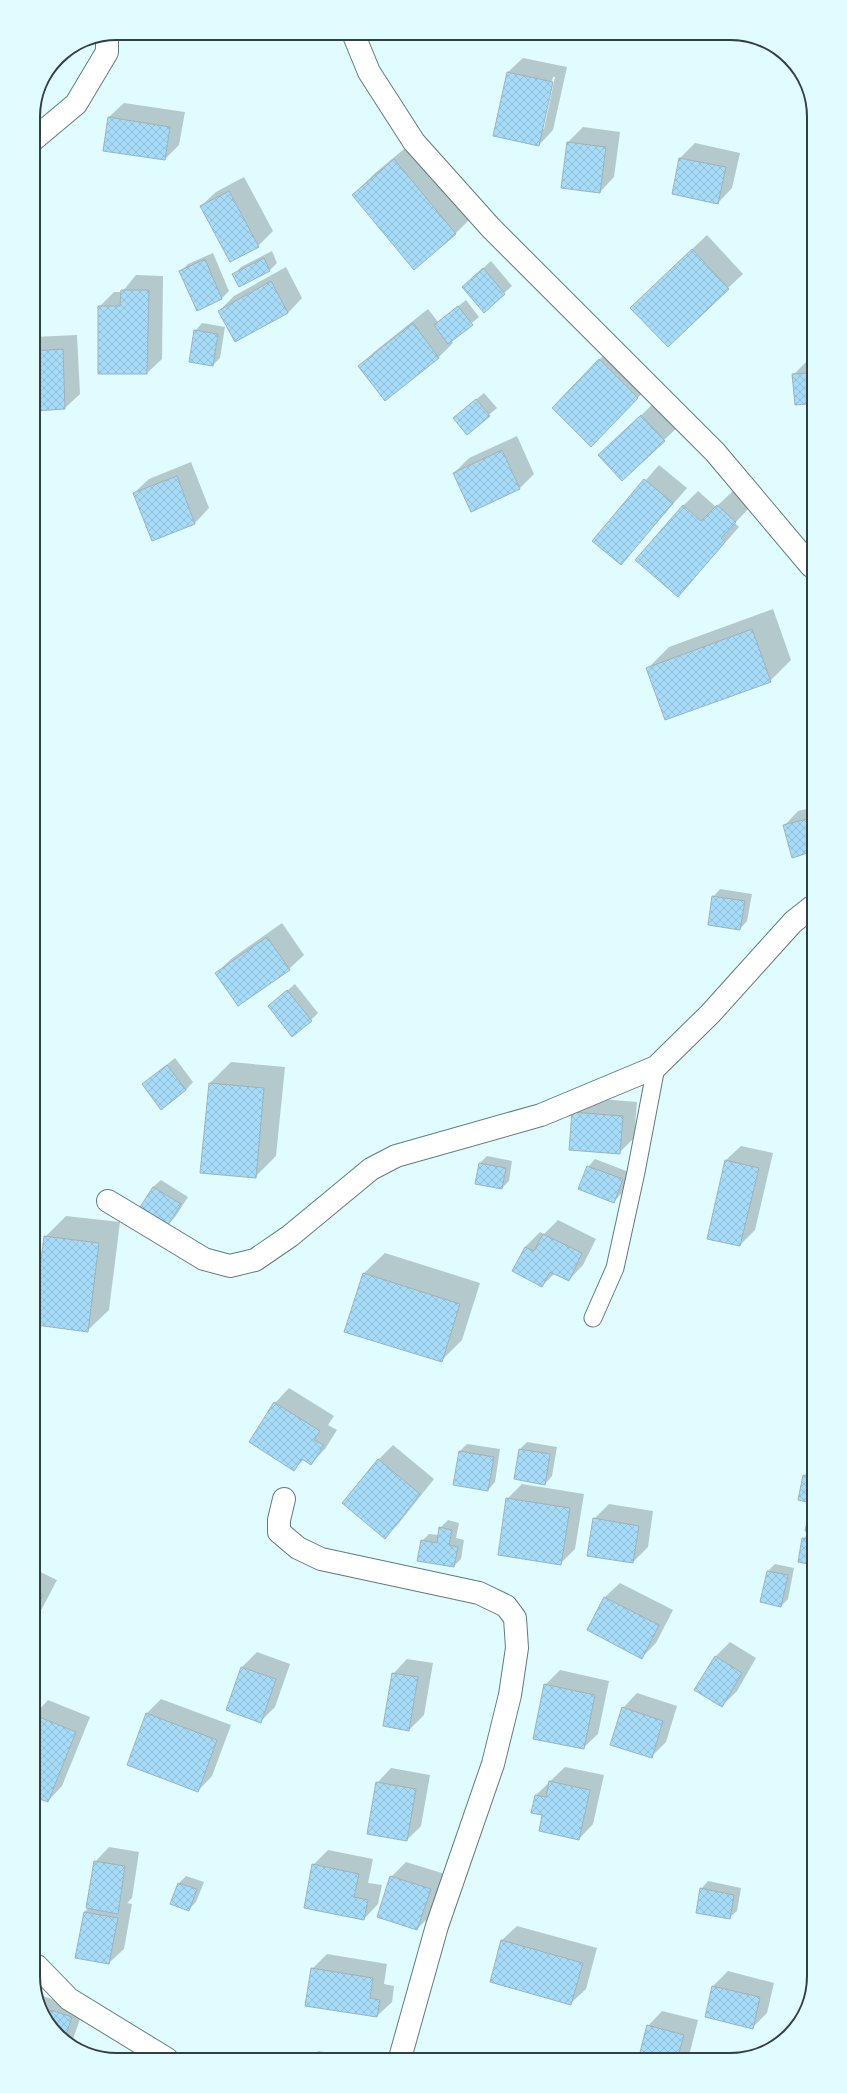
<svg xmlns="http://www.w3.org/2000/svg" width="847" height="2093" font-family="'Varela Round',sans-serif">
	<defs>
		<pattern id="building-cross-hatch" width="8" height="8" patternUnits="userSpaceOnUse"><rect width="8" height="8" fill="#a7dcf8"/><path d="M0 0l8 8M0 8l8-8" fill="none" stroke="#90bed6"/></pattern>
	</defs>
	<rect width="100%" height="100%" fill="#e0fcfe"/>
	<path fill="#0003" fill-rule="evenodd" d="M 523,58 L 567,67 L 553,130 L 539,145 L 508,72 ZM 553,77 L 555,77 L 544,129 L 541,129 Z
		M 37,97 L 34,119 L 33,120 L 33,111 Z
		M 124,103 L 185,112 L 179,145 L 165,159 L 109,117 Z
		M 583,127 L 620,132 L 614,177 L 600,192 L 562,187 L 568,142 Z
		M 416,139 L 477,212 L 456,233 L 415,268 L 353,195 L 374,174 Z
		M 695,143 L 740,153 L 732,188 L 718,203 L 673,194 L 680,158 Z
		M 244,177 L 273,231 L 258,246 L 201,206 L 216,192 Z
		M 707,235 L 743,274 L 728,288 L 646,293 Z
		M 272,251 L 277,263 L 270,270 L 239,286 L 234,274 L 241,267 Z
		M 213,253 L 229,291 L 222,298 L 198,309 L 181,271 L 188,264 Z
		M 491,261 L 512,286 L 484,311 L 470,280 Z
		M 286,267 L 302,298 L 288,313 L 219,311 L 234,296 Z
		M 136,275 L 163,276 L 162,359 L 147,373 L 99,373 L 99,307 L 114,292 L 122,292 Z
		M 466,300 L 479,317 L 451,340 L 453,343 L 439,357 L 385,399 L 360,366 L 374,352 L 428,309 L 438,322 Z
		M 202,323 L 225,327 L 220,358 L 213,365 L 195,331 Z
		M 77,335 L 80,394 L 65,408 L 34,410 L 34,337 Z
		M 614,345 L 652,383 L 606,431 L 599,360 Z
		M 808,360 L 810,360 L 810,424 L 808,403 L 793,375 Z
		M 484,393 L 497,408 L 467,433 L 462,411 Z
		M 656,401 L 679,426 L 664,440 L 600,455 Z
		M 517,436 L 534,474 L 520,488 L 454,473 L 469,458 Z
		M 191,462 L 209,508 L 195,523 L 152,539 L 134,493 L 149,479 Z
		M 659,465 L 687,488 L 621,564 L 593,540 Z
		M 698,491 L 716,507 L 733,491 L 750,507 L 735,523 L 739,527 L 678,596 L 683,506 Z
		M 773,609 L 791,660 L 770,681 L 648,668 L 669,647 Z
		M 811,808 L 811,851 L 793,857 L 784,826 L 798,811 Z
		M 720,889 L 752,894 L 747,921 L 740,929 L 713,897 Z
		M 282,923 L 304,955 L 289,969 L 217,973 L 231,959 Z
		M 295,984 L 318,1013 L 311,1020 L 269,1006 Z
		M 175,1058 L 193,1082 L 186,1090 L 143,1084 Z
		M 231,1062 L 285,1067 L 276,1156 L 255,1177 L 210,1083 Z
		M 588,1098 L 637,1102 L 634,1138 L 619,1153 L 573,1112 Z
		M 741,1146 L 773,1153 L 755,1230 L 740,1245 L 726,1160 Z
		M 487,1156 L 512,1161 L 509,1181 L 502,1188 L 480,1163 Z
		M 595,1159 L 629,1172 L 621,1194 L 614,1202 L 588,1167 Z
		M 161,1180 L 188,1197 L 175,1217 L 168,1224 L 141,1207 L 153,1187 Z
		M 66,1216 L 120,1222 L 109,1310 L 87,1331 L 36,1324 L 36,1307 L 45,1237 Z
		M 558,1220 L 596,1239 L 583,1265 L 569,1280 L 555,1273 L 542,1286 L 513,1271 L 525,1247 L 540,1232 L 544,1234 Z
		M 385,1253 L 480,1283 L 462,1340 L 441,1361 L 363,1274 Z
		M 289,1388 L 334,1416 L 328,1425 L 337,1430 L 325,1449 L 311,1464 L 304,1459 L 294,1469 L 275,1403 Z
		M 527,1442 L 557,1447 L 552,1476 L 545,1484 L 520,1449 Z
		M 467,1444 L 500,1449 L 495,1482 L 488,1490 L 460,1451 Z
		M 393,1445 L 434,1479 L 399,1523 L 385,1537 L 378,1460 Z
		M 813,1467 L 813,1564 L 799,1561 L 803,1539 L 811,1531 L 812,1503 L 804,1476 Z
		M 522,1484 L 584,1494 L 575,1549 L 560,1564 L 507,1499 Z
		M 609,1504 L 653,1511 L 648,1547 L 633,1562 L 594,1519 Z
		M 448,1520 L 459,1523 L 456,1538 L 464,1540 L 461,1559 L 454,1566 L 422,1541 L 429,1534 L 439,1535 L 440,1528 Z
		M 775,1564 L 794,1568 L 788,1599 L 781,1606 L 768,1571 Z
		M 36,1570 L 57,1580 L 37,1618 Z
		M 620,1583 L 673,1610 L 656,1643 L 642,1657 L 588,1630 L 605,1597 Z
		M 730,1642 L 756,1658 L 737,1691 L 722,1706 L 715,1657 Z
		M 257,1652 L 290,1664 L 275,1707 L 260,1722 L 227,1710 L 242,1667 Z
		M 407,1659 L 433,1663 L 424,1715 L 409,1730 L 393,1674 Z
		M 560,1670 L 609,1681 L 598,1734 L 583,1748 L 545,1685 Z
		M 637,1693 L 677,1706 L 666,1742 L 651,1757 L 623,1708 Z
		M 161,1699 L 231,1725 L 212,1776 L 198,1791 L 146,1714 Z
		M 48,1700 L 90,1717 L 62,1786 L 48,1801 L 37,1797 L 37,1712 Z
		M 565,1767 L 604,1775 L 593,1824 L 579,1839 L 543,1814 L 533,1812 L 536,1795 Z
		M 391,1768 L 430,1775 L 421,1826 L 407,1840 L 377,1783 Z
		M 109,1847 L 139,1852 L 132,1898 L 127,1903 L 132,1904 L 124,1949 L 109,1963 L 84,1912 L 89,1908 L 95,1862 Z
		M 328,1850 L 373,1859 L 368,1883 L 382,1885 L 378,1904 L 364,1919 L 313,1865 Z
		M 406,1862 L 445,1874 L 431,1915 L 417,1929 L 391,1877 Z
		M 186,1876 L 204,1882 L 196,1902 L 189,1909 L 171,1903 L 179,1883 Z
		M 708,1881 L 741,1888 L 737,1911 L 729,1918 L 701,1889 Z
		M 517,1926 L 597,1948 L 586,1989 L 571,2003 L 502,1940 Z
		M 327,1954 L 387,1964 L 384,1984 L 394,1986 L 392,2002 L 377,2016 L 312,1969 Z
		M 728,1971 L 774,1983 L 767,2013 L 752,2028 L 706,2017 L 713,1986 Z
		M 37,1994 L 60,2002 L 86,2002 L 71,2045 L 66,2043 L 37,2003 Z
		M 662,2011 L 698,2020 L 689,2056 L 640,2056 L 648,2026 Z
		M 318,2051 L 343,2055 L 342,2058 L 311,2059 Z
		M 361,2054 L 381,2058 L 357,2058 Z"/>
	<path fill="url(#building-cross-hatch)" stroke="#9db3bf" d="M 118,33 L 144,33 L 120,40 Z
		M 507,72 L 553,82 L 539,146 L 493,136 Z
		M 108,117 L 170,127 L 165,160 L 103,151 Z
		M 567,142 L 606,147 L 600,193 L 561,188 Z
		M 679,158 L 726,167 L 718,204 L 672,194 Z
		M 394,159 L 456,234 L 414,270 L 352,195 Z
		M 229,191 L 259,247 L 230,262 L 200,206 Z
		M 692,249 L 729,289 L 668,347 L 630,308 Z
		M 264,258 L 270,271 L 239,287 L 232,274 Z
		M 205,259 L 222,299 L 197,311 L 179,271 Z
		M 483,268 L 505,294 L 484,313 L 462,287 Z
		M 271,281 L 288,313 L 235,342 L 218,311 Z
		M 121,290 L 149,290 L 147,374 L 98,374 L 98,306 L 120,306 Z
		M 458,306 L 473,325 L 448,344 L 434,325 Z
		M 413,323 L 439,358 L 385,401 L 358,366 Z
		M 194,330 L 218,334 L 213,366 L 189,362 Z
		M 63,349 L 65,409 L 34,411 L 34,351 Z
		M 599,359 L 638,398 L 591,447 L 552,408 Z
		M 810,373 L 810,432 L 807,404 L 795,405 L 792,374 Z
		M 476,399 L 490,416 L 467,435 L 453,418 Z
		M 641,415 L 665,441 L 622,481 L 598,455 Z
		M 502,450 L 520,489 L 471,512 L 453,473 Z
		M 177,476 L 195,524 L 152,541 L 133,493 Z
		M 644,479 L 673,503 L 621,565 L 592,541 Z
		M 683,505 L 701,521 L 717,505 L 736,522 L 721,538 L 725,542 L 678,597 L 635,560 Z
		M 752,629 L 771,682 L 665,720 L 646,668 Z
		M 811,818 L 811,852 L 792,858 L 783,825 Z
		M 712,896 L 745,901 L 740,930 L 708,925 Z
		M 267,937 L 290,970 L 238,1006 L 215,973 Z
		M 287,990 L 312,1021 L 292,1037 L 268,1006 Z
		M 167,1065 L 186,1090 L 161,1110 L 142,1084 Z
		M 209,1083 L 264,1088 L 256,1178 L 200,1173 Z
		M 572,1112 L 623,1116 L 620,1154 L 569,1150 Z
		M 725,1160 L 759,1168 L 740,1246 L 707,1239 Z
		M 479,1163 L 506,1168 L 502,1189 L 475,1184 Z
		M 587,1166 L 623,1179 L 614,1203 L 578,1189 Z
		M 153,1187 L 181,1204 L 168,1225 L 140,1207 Z
		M 543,1234 L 582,1253 L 569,1281 L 550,1272 L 542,1287 L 512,1271 L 525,1247 L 534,1251 Z
		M 44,1236 L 99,1243 L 88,1332 L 36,1325 L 36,1299 Z
		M 363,1273 L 460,1304 L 442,1362 L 344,1332 Z
		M 274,1402 L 320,1431 L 314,1440 L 324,1445 L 311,1465 L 302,1459 L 294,1471 L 249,1442 Z
		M 519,1449 L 550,1454 L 545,1485 L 514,1479 Z
		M 459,1451 L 494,1457 L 488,1491 L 453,1485 Z
		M 378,1459 L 420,1494 L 385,1539 L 342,1503 Z
		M 803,1475 L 813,1478 L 813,1533 L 805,1531 L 811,1503 L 798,1500 Z
		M 506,1498 L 570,1508 L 561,1565 L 498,1555 Z
		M 593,1518 L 639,1526 L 633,1563 L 587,1556 Z
		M 439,1527 L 452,1530 L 449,1545 L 458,1547 L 454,1567 L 417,1561 L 421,1540 L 437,1543 Z
		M 802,1538 L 813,1540 L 813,1565 L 798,1562 Z
		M 767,1571 L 788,1575 L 781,1607 L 760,1602 Z
		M 36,1592 L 43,1595 L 36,1607 Z
		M 604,1597 L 659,1625 L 642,1659 L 587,1630 Z
		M 715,1656 L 742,1673 L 722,1707 L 694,1690 Z
		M 241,1667 L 276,1679 L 261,1723 L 226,1710 Z
		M 392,1673 L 418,1677 L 409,1731 L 383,1726 Z
		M 544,1684 L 595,1695 L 584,1749 L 533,1739 Z
		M 622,1707 L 663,1721 L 652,1758 L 610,1745 Z
		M 146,1713 L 217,1740 L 198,1792 L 127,1765 Z
		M 37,1716 L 76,1732 L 48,1802 L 37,1798 Z
		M 549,1781 L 590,1790 L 579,1840 L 539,1831 L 542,1815 L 531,1813 L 535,1795 L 546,1797 Z
		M 376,1782 L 416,1789 L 407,1841 L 367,1834 Z
		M 94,1861 L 125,1866 L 118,1914 L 86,1908 Z
		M 312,1864 L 359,1874 L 354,1897 L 368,1900 L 364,1920 L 304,1908 Z
		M 390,1876 L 431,1889 L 417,1930 L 377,1917 Z
		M 178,1883 L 197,1889 L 189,1911 L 170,1904 Z
		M 700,1888 L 734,1895 L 730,1919 L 696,1913 Z
		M 84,1912 L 118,1918 L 109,1964 L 75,1958 Z
		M 501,1940 L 583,1963 L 571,2005 L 490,1982 Z
		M 311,1968 L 373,1978 L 370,1998 L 380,2000 L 377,2017 L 305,2006 Z
		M 712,1986 L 760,1997 L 753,2029 L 705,2017 Z
		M 51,2010 L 72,2017 L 64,2041 L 47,2017 Z
		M 647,2025 L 684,2035 L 678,2056 L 639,2056 Z"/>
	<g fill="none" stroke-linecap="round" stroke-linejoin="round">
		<g stroke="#627b7d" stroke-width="19">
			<path id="lane" d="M 593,1318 L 615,1268 L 636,1172 L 656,1067"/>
		</g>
		<g stroke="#627b7d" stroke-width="24">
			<path id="street" d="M 353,33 L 369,72 L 414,142 L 491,228 L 715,452 L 811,566
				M 33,140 L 76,104 L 107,52 L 107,35
				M 108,1201 L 204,1259 L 230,1266 L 255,1260 L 290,1236 L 371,1169 L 396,1156 L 541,1115 L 656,1067 L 710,1014 L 793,922 L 812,907
				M 284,1499 L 279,1520 L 279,1532 L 298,1548 L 321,1559 L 479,1593 L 506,1606 L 515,1618 L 517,1648 L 510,1695 L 493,1764 L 437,1926 L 400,2058
				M 37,1966 L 69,1999 L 167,2059"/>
		</g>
		<use href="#lane" stroke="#fff" stroke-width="17"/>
		<use href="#street" stroke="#fff" stroke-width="22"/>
	</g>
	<path d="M0 0H847V2093H0ZM117 40H730A77 77 0 0 1 807 117V1976A77 77 0 0 1 730 2053H117A77 77 0 0 1 40 1976V117A77 77 0 0 1 117 40Z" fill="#e0fcfe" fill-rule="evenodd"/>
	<path fill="none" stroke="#343f40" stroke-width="2" d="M117 40H730A77 77 0 0 1 807 117V1976A77 77 0 0 1 730 2053H117A77 77 0 0 1 40 1976V117A77 77 0 0 1 117 40Z"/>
</svg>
